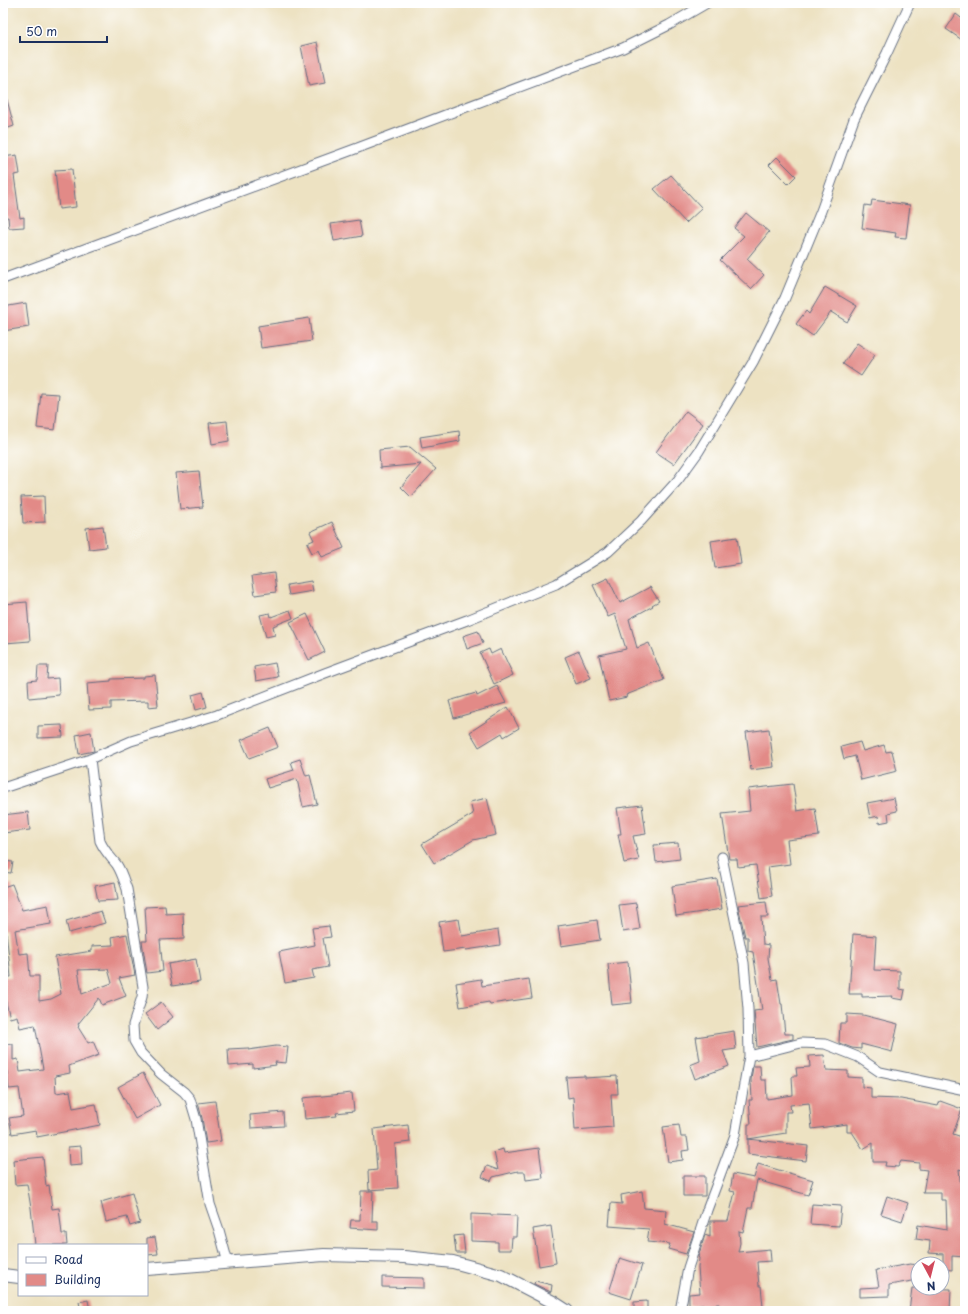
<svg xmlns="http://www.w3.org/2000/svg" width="968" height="1314" font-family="'Playpen Sans',sans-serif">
	<rect width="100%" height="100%" fill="#fff"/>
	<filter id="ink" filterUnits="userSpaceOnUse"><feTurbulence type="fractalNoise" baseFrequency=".025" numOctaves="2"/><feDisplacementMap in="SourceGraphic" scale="8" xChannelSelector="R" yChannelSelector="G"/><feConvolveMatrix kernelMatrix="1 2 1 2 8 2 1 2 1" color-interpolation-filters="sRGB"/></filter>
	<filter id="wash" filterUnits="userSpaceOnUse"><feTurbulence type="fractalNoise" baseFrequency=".012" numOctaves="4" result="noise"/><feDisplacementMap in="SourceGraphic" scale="16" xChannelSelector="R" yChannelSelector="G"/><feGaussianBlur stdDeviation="0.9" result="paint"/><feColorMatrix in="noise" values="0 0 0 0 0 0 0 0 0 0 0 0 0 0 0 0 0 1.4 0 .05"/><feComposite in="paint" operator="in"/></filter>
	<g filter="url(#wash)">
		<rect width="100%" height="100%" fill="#ede2c2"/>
		<g id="blocks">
			<path fill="#e28a87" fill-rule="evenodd" d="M 956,14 L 965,21 L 965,42 L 946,29 Z
				M 317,42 L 325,83 L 309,86 L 301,46 Z
				M 3,96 L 6,96 L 14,126 L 3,130 Z
				M 17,155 L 20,174 L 14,175 L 20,218 L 24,217 L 24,227 L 9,228 L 8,217 L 3,218 L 3,157 Z
				M 777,157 L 796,176 L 788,184 L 769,165 Z
				M 72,169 L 76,207 L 59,209 L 55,170 Z
				M 671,175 L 702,208 L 686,223 L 654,189 Z
				M 872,200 L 910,205 L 906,238 L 895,237 L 896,233 L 862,228 L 865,205 L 871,206 Z
				M 746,213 L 769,232 L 747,259 L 764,275 L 751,289 L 720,260 L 744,236 L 734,228 Z
				M 359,220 L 362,236 L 334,241 L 331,224 Z
				M 825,287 L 857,306 L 847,322 L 831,312 L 813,336 L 796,324 L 806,311 L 809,314 Z
				M 26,303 L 29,327 L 3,331 L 3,307 Z
				M 309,318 L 312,341 L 261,348 L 258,326 Z
				M 857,343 L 875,355 L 861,376 L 843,364 Z
				M 41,393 L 59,394 L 55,430 L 37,428 Z
				M 686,411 L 703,424 L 674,464 L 656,452 Z
				M 227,421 L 229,441 L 212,444 L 209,423 Z
				M 459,431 L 460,441 L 422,448 L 420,437 Z
				M 410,447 L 436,469 L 411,497 L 401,487 L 421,464 L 380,468 L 379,450 Z
				M 199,471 L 203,507 L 180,509 L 176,473 Z
				M 44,496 L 45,522 L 23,523 L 21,497 Z
				M 332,522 L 344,548 L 322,557 L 319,550 L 312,553 L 307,543 L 314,540 L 310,532 Z
				M 103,526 L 106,547 L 89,549 L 86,528 Z
				M 737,537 L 741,564 L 715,568 L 711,541 Z
				M 274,573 L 276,592 L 255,595 L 252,576 Z
				M 608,578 L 620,603 L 650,587 L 659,601 L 652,605 L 653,606 L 629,619 L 637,648 L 649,643 L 664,680 L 626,695 L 627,697 L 609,701 L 599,655 L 626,649 L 615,614 L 608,617 L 593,585 Z
				M 311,581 L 313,591 L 289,595 L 287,585 Z
				M 27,602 L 30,641 L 5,643 L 3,626 L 3,604 Z
				M 290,610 L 293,618 L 273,626 L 275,635 L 266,637 L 260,615 L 270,613 L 271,617 Z
				M 307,614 L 325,652 L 309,660 L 290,622 Z
				M 478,631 L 483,643 L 467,649 L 463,636 Z
				M 489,649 L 491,654 L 501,649 L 513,675 L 494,684 L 480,653 Z
				M 579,651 L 591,678 L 576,684 L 565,657 Z
				M 275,663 L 278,677 L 256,681 L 254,667 Z
				M 38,666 L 48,666 L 47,679 L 58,678 L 59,695 L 29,698 L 28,681 L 37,680 Z
				M 155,675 L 158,706 L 148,707 L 148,701 L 111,702 L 111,709 L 89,710 L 87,683 L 111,681 L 111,679 L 144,678 L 144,676 Z
				M 497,686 L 506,703 L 454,718 L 449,701 L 476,693 L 477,696 Z
				M 203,692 L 207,707 L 196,710 L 192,695 Z
				M 508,707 L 519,728 L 504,737 L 502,733 L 479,747 L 470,732 Z
				M 62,725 L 63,737 L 38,738 L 38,726 Z
				M 270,728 L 278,747 L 249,758 L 241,740 Z
				M 769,729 L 774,767 L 751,770 L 746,732 Z
				M 91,732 L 94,751 L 79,754 L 76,735 Z
				M 860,742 L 863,751 L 884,745 L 886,752 L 892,751 L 897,771 L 861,780 L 855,756 L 844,759 L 841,747 Z
				M 300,759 L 306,776 L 310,775 L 317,804 L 303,807 L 297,779 L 268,788 L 265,779 L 294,770 L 291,762 Z
				M 793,784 L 797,811 L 815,808 L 819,836 L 787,840 L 790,864 L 768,867 L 772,896 L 761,898 L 756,865 L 738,867 L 737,859 L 729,859 L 722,814 L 750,811 L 748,789 Z
				M 487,798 L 496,835 L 473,840 L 434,863 L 422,844 L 473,814 L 470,802 Z
				M 894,798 L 897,811 L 888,813 L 889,821 L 879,823 L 878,816 L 870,818 L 867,803 Z
				M 642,805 L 646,834 L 633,836 L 639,860 L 624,863 L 618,834 L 621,834 L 617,808 Z
				M 28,812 L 30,830 L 3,833 L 3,815 Z
				M 678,843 L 680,859 L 656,862 L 654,845 Z
				M 3,861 L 13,862 L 11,873 L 3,872 Z
				M 717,879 L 722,909 L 676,916 L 672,886 Z
				M 115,882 L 118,900 L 98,901 L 95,886 Z
				M 12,884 L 22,910 L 48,905 L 51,924 L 15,930 L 19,954 L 28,953 L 30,976 L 39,976 L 39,1001 L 51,999 L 61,994 L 55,957 L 92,951 L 92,946 L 113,945 L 112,937 L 127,934 L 135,975 L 119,978 L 126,996 L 102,1005 L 99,998 L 78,1024 L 79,1026 L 78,1027 L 88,1043 L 93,1041 L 99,1055 L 69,1066 L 70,1073 L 55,1076 L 56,1093 L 70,1091 L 73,1108 L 96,1104 L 100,1125 L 37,1137 L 36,1130 L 12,1134 L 9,1118 L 23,1116 L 19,1088 L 9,1089 L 7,1071 L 5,1072 L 3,1058 L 3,1045 L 13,1044 L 13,1060 L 18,1059 L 20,1072 L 43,1069 L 35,1025 L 20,1028 L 17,1016 L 10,1018 L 4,994 L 4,977 L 11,977 L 6,931 L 3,932 L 3,887 ZM 108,969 L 112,983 L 82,994 L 78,970 Z
				M 766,902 L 768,917 L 761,917 L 763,944 L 769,945 L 768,958 L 772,980 L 777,979 L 781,1004 L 782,1004 L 785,1034 L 793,1034 L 793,1039 L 757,1047 L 754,1011 L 762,1010 L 753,952 L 748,951 L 748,937 L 745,937 L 738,905 Z
				M 636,903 L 640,929 L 623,932 L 619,905 Z
				M 165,906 L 166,914 L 183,913 L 184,939 L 160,940 L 163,971 L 147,973 L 142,941 L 147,941 L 145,907 Z
				M 101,911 L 105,923 L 69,933 L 66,921 Z
				M 459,919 L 462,936 L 498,930 L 500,945 L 466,950 L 466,949 L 443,952 L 439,922 Z
				M 597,920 L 600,940 L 561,946 L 558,926 Z
				M 329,926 L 331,937 L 323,938 L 328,967 L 312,970 L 314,978 L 285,983 L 279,952 L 315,945 L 312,928 Z
				M 853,934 L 876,936 L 874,970 L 900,971 L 900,989 L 905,990 L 903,1000 L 892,998 L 893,996 L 862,997 L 862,994 L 849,994 Z
				M 196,959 L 200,982 L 172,986 L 168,964 Z
				M 628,962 L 632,1003 L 612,1005 L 608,964 Z
				M 481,979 L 482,986 L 529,979 L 532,998 L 490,1004 L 489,1002 L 460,1007 L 456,983 Z
				M 161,1002 L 173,1017 L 157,1030 L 145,1014 Z
				M 847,1014 L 863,1015 L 898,1024 L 892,1052 L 861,1044 L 861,1049 L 852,1048 L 839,1043 L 840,1023 L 847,1023 Z
				M 734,1031 L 736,1049 L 723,1051 L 729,1066 L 695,1079 L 690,1065 L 700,1061 L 696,1037 Z
				M 276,1046 L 288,1047 L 286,1063 L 275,1062 L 276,1065 L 253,1068 L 253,1064 L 229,1066 L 228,1049 L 248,1048 L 248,1050 Z
				M 824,1055 L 826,1070 L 848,1071 L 848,1077 L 862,1078 L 862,1087 L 871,1088 L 871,1098 L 901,1099 L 938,1106 L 940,1101 L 962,1109 L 953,1134 L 965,1138 L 965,1171 L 959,1169 L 962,1199 L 965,1199 L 965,1257 L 952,1256 L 952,1270 L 943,1269 L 943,1254 L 929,1253 L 930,1241 L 916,1239 L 918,1225 L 947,1230 L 946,1200 L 941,1200 L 941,1193 L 923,1193 L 927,1170 L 919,1169 L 919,1163 L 901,1161 L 898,1167 L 885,1166 L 886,1162 L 873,1162 L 873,1143 L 863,1149 L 852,1132 L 847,1132 L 847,1124 L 812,1129 L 809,1103 L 790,1105 L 791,1112 L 786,1112 L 786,1133 L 748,1139 L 748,1124 L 751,1124 L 749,1100 L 752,1100 L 751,1080 L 753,1066 L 760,1066 L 761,1080 L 766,1080 L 767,1099 L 793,1095 L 792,1076 L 797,1076 L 796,1068 L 810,1067 L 809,1056 Z
				M 143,1073 L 160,1105 L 135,1119 L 118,1087 Z
				M 585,1076 L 585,1078 L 617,1076 L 618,1094 L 611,1094 L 613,1127 L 575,1130 L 573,1097 L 568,1098 L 566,1077 Z
				M 352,1093 L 354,1111 L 336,1113 L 337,1116 L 305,1119 L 303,1098 Z
				M 215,1101 L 221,1141 L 206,1143 L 202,1118 L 198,1103 Z
				M 283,1112 L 284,1126 L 251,1128 L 250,1115 Z
				M 408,1125 L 410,1142 L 395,1144 L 398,1188 L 369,1190 L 368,1171 L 377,1170 L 374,1129 Z
				M 679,1125 L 681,1137 L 687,1137 L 689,1150 L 682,1151 L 683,1160 L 668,1162 L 663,1127 Z
				M 748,1139 L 808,1146 L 806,1161 L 748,1154 Z
				M 81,1146 L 82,1165 L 69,1166 L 68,1147 Z
				M 539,1148 L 543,1178 L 526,1180 L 525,1172 L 518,1172 L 518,1171 L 493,1177 L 491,1181 L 482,1177 L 487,1166 L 498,1170 L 494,1152 L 503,1149 L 504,1153 Z
				M 43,1157 L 46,1186 L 49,1185 L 52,1209 L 59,1208 L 62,1234 L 66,1234 L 67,1245 L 35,1245 L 31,1208 L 27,1184 L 15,1185 L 13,1160 Z
				M 758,1164 L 813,1180 L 808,1195 L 757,1180 L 752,1208 L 748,1208 L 743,1232 L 739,1231 L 740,1243 L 738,1252 L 770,1249 L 771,1261 L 757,1262 L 759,1286 L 761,1286 L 763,1307 L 760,1307 L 761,1311 L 720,1311 L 719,1304 L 689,1306 L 689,1294 L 700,1293 L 698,1268 L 699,1258 L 698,1257 L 705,1235 L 710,1237 L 710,1221 L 728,1221 L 735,1192 L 730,1191 L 733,1174 L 754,1178 Z
				M 683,1176 L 705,1176 L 705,1196 L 683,1196 Z
				M 361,1191 L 373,1191 L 372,1221 L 378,1221 L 378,1230 L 350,1228 L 351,1220 L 360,1220 Z
				M 642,1191 L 644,1208 L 666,1210 L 665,1224 L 694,1232 L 686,1254 L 668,1249 L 670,1244 L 647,1242 L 649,1229 L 609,1226 L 611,1203 L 622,1204 L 621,1195 Z
				M 132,1193 L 140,1223 L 130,1226 L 127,1217 L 106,1222 L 101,1202 Z
				M 887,1196 L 908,1203 L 902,1221 L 881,1214 Z
				M 812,1204 L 841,1206 L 839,1226 L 810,1224 Z
				M 471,1214 L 517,1216 L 516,1237 L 512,1237 L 511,1250 L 498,1250 L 498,1242 L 471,1241 Z
				M 551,1226 L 556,1263 L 539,1266 L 533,1229 Z
				M 463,1235 L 465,1253 L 456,1253 L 454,1236 Z
				M 155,1237 L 158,1254 L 147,1255 L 147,1238 Z
				M 620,1258 L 642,1265 L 631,1299 L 609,1292 Z
				M 910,1264 L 918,1265 L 918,1280 L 889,1285 L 889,1296 L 860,1297 L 860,1288 L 879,1287 L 876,1270 Z
				M 382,1277 L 424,1278 L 424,1288 L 382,1287 Z
				M 535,1281 L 552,1285 L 551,1292 L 534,1284 Z
				M 912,1288 L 951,1289 L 950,1311 L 909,1311 Z
				M 88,1300 L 90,1311 L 81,1311 L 79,1302 Z
				M 647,1301 L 647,1311 L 634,1311 L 634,1302 Z"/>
		</g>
	</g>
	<g filter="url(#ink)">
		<use href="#blocks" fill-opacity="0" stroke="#646e81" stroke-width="1"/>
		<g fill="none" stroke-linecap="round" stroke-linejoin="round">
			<g stroke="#646e81" stroke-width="11">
				<path id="minor" d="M 3,279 L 355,149 L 623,48 L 669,25 L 707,3
					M 90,759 L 100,841 C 105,852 110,856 117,865 C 122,873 124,881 127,889 L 143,987 L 142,997 L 133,1025 L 134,1041 L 141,1053 L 161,1074 L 184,1092 L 190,1099 L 196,1119 L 210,1204 L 219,1230 L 228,1263
					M 3,788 L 90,759 L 131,741 L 217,715 L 325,673 L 467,620 L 556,584 L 608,552 L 641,521 L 678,480 L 699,451 L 753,362 L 785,298 L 821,211 L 854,119 L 887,53 L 910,3
					M 749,1056 L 801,1043 L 825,1044 L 858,1057 L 880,1072 L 965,1090
					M 680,1311 L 688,1268 L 707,1210 L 735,1135 L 749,1056 L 748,1009 L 744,963 L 722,857"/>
			</g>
			<g stroke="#646e81" stroke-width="14">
				<path id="tertiary" d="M 147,1269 L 324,1255 L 404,1257 L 453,1262 L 501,1275 L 553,1302 L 567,1311
					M 3,1275 L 19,1277"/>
			</g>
			<use href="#minor" stroke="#fff" stroke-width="9"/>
			<use href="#tertiary" stroke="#fff" stroke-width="12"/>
		</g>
	</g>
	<rect width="968" height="1314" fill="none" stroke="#fff" stroke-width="16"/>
	<rect x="18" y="1244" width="130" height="52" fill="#ffffff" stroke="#a4acbf"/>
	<rect x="26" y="1257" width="20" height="6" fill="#ffffff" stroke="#a4acbf"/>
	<text x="54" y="1264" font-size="12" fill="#1b2f5e">Road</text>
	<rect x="26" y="1274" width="20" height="12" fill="#e28a87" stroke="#a4acbf"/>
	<text x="54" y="1284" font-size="12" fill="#1b2f5e">Building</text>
	<g transform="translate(930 1276) rotate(173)"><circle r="19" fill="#ffffff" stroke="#a4acbf"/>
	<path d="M0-3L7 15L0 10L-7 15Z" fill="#d1495b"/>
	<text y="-6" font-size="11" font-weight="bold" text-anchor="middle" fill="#1b2f5e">N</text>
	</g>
	<path d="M20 36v6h87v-6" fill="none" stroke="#1b2f5e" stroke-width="2"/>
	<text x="26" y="36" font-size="12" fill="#1b2f5e" stroke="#ffffff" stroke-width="3" paint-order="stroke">50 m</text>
</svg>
